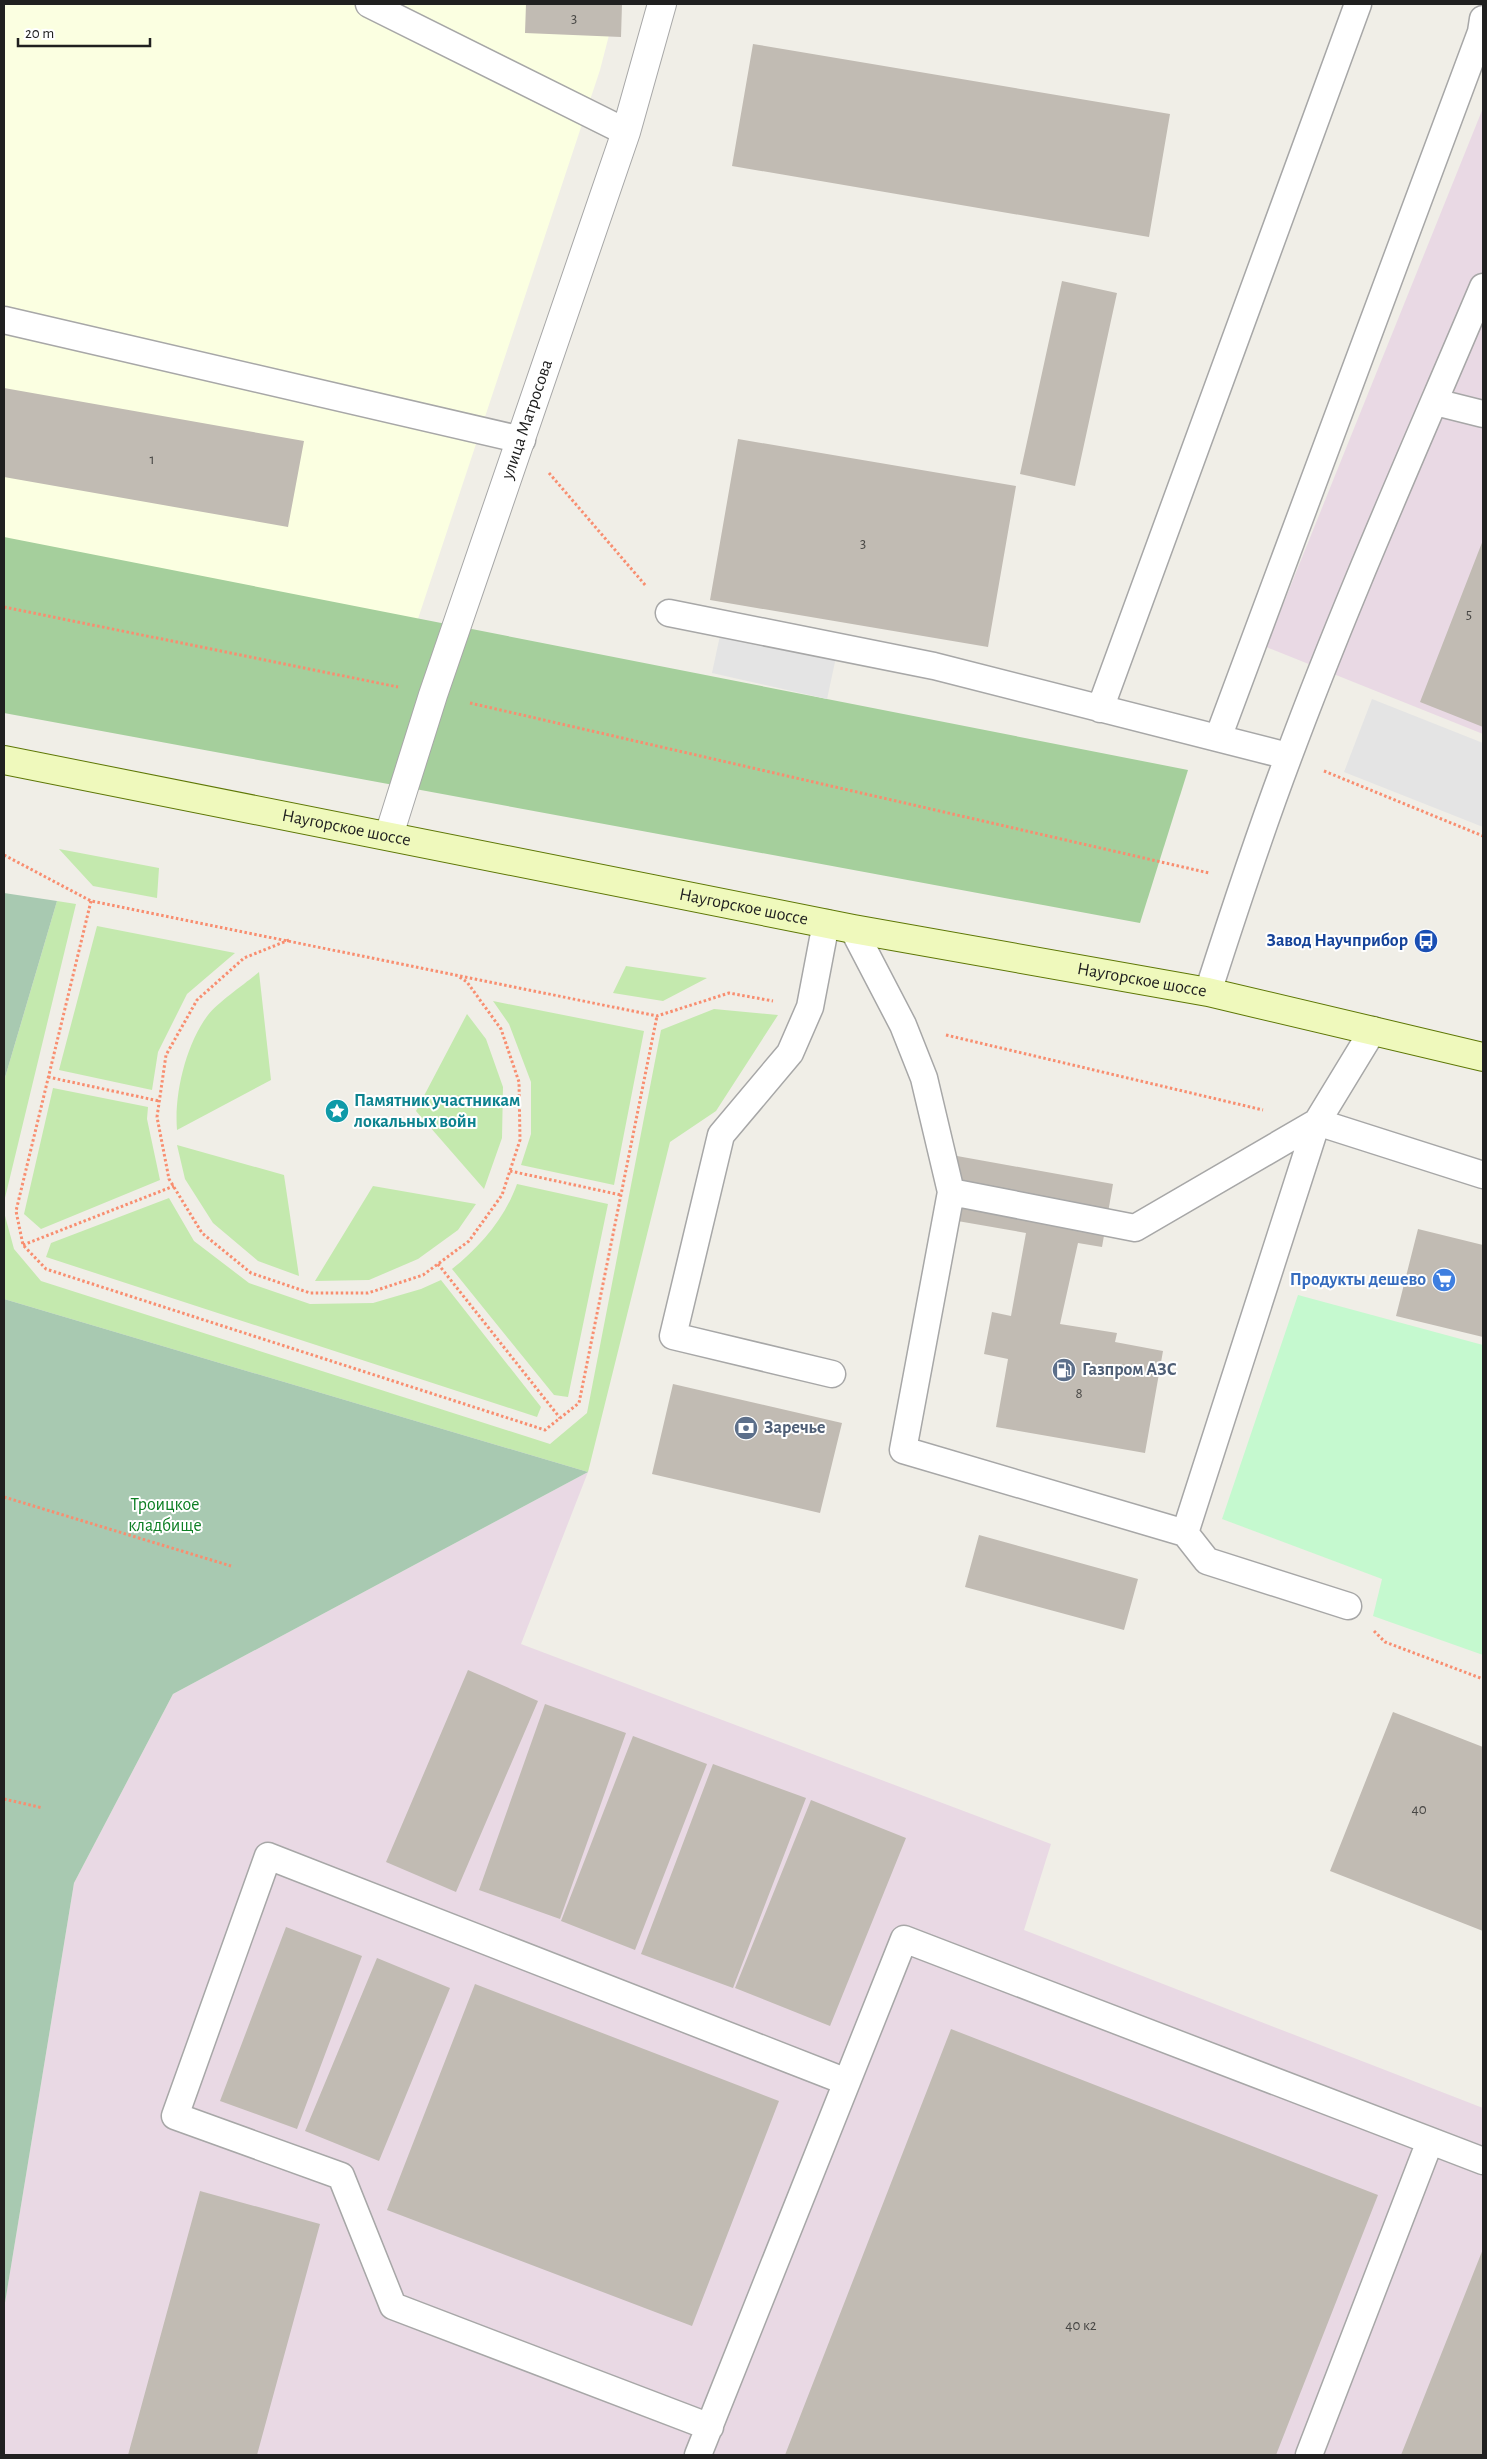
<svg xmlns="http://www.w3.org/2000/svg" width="1487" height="2459" font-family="'Alegreya Sans',sans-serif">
	<rect width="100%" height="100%" fill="#f0eee7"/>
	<path fill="#e9d9e4" d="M 1483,108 L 1483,734 L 1266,647 Z
		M 588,1472 L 521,1644 L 1051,1844 L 1024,1930 L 1483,2108 L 1483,2455 L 4,2455 L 4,2309 L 74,1883 L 173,1694 Z"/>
	<path fill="#fbffe1" d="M 4,4 L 617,4 L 600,70 L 406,655 L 4,578 Z"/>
	<path fill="#c4e9ae" d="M 59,849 L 159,868 L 157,898 L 93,886 Z
		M 57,901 L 76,904 L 4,1202 L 4,1081 Z
		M 97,926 L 235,953 L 187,994 L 158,1052 L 152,1090 L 59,1070 Z
		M 626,966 L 707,978 L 663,1001 L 613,993 Z
		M 259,972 L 271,1080 L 177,1130 C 174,1094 186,1044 208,1015 C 218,1002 245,984 259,972 Z
		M 493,1001 L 644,1031 L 614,1185 L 521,1165 L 531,1134 L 531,1082 L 509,1024 Z
		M 714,1009 L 778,1015 L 716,1111 L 670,1142 L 588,1472 L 4,1299 L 4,1212 L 14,1249 L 41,1281 L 550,1444 L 587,1413 L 661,1030 Z
		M 467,1014 L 486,1039 L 503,1087 L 502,1138 L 484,1189 L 416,1111 Z
		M 53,1088 L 148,1107 L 147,1119 L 160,1180 L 41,1229 L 24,1214 Z
		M 177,1145 L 284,1175 L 299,1276 L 258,1261 L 213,1223 L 185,1179 Z
		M 517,1184 L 608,1204 L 568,1397 L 554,1395 L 452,1269 C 480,1247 505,1218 517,1184 Z
		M 373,1186 L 476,1204 L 458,1230 L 418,1259 L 369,1280 L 315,1281 Z
		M 169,1198 L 194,1241 L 249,1283 L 310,1304 L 373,1303 L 421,1289 L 441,1280 L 541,1407 L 537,1417 L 46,1257 L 51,1243 Z"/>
	<path fill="#a5cf9c" d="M 4,537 L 1188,770 L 1140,923 L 4,713 Z"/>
	<path fill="#a8c9b1" d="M 4,893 L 57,901 L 4,1081 Z
		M 4,1299 L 588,1472 L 173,1694 L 74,1883 L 4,2309 Z"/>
	<path fill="#c5f9cf" d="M 1298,1295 L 1483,1345 L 1483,1655 L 1373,1616 L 1382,1579 L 1222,1519 Z"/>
	<path fill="#e4e4e4" d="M 721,631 L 836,657 L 827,699 L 712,673 Z
		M 1372,699 L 1483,743 L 1483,827 L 1344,772 Z"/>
	<path fill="#c1bbb3" d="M 526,4 L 622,4 L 621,37 L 525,33 Z
		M 753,44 L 1170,114 L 1149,237 L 732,166 Z
		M 1062,281 L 1117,293 L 1075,486 L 1020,474 Z
		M 4,388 L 304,441 L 288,527 L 4,477 Z
		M 738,439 L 1016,486 L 988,647 L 710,600 Z
		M 1483,540 L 1483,727 L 1420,702 Z
		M 957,1156 L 1113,1184 L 1102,1247 L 1078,1243 L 1060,1324 L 1117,1333 L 1115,1342 L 1163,1351 L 1145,1453 L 996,1427 L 1008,1359 L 984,1354 L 992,1312 L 1011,1316 L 1026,1233 L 946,1219 Z
		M 1418,1229 L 1483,1245 L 1483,1337 L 1396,1316 Z
		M 673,1384 L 842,1423 L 820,1513 L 652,1474 Z
		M 979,1535 L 1138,1579 L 1124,1630 L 965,1587 Z
		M 468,1670 L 538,1701 L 456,1892 L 386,1862 Z
		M 545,1704 L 626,1733 L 560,1919 L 479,1890 Z
		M 1393,1712 L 1483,1747 L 1483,1931 L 1330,1871 Z
		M 633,1736 L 707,1764 L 635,1950 L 561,1921 Z
		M 713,1764 L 806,1798 L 733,1988 L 641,1954 Z
		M 811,1800 L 906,1838 L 830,2026 L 735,1988 Z
		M 286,1927 L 362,1956 L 297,2129 L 220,2101 Z
		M 377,1958 L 450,1988 L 379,2161 L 305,2131 Z
		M 475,1984 L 779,2101 L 692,2326 L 387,2210 Z
		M 951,2029 L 1378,2195 L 1276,2455 L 785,2455 Z
		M 200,2191 L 320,2224 L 257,2455 L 128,2455 Z
		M 1483,2249 L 1483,2455 L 1401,2455 Z"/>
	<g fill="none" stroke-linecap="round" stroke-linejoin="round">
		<g stroke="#a7a7a7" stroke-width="29">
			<path id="lane" d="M 369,4 L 626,132
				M 4,320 L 522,440
				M 1435,402 L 1483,414
				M 669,613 L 934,666 L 1288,756
				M 1100,709 L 1358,4
				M 1218,738 L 1481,32 L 1483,19
				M 826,923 L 810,1007 L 790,1053 L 721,1135 L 673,1336 L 832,1374
				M 853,929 L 903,1025 L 924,1078 L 951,1192 L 903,1450 L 1185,1533 L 1207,1561 L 1348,1606
				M 1208,992 C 1233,914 1259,835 1288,758 C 1347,599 1417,443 1483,287
				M 951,1192 L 1135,1228 L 1317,1122 L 1483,1175
				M 1185,1533 L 1317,1122 L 1373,1030
				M 710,2427 L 393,2306 L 341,2176 L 175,2116 L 268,1856 L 847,2082
				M 698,2455 L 904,1939 L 1483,2161
				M 1309,2455 L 1430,2141"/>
		</g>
		<g stroke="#a7a7a7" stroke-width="30">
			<g id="street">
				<path id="s1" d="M 389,835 L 433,695 L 626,132 L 662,4"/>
			</g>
		</g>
		<g stroke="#5e7706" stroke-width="30">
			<g id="secondary">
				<path id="s2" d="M 4,760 L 853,929 L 1208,992 L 1483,1057"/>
			</g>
		</g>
		<path stroke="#f88e70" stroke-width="3" stroke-dasharray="2.5 2.5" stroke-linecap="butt" d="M 549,473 L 646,586
			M 4,607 L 398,687
			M 470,703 L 1209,873
			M 1324,771 L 1483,836
			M 4,855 L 91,901 L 657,1016 L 729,993 L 773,1001
			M 91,901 L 16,1211 L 23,1245 L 46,1269 L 545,1430 L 579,1403 L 657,1016
			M 289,940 L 244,958 L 197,1000 L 166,1055 L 157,1117 L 169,1179 L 202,1233 L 251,1273 L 310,1293 L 368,1293 L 423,1275 L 469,1241 L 502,1195 L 520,1140 L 519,1082 L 501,1029 L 467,982 L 458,976
			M 946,1035 L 1263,1110
			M 48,1077 L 159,1101
			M 510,1171 L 621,1195
			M 23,1245 L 174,1186
			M 438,1264 L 560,1418
			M 4,1497 L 231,1566
			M 1374,1631 L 1385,1642 L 1483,1679
			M 4,1799 L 43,1808"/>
		<use href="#lane" stroke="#fff" stroke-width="26"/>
		<use href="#street" stroke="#fff" stroke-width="28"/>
		<use href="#secondary" stroke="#eff9bc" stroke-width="28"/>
	</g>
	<defs>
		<g id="bus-disc" transform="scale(1.25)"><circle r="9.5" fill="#1a4fb4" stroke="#fff"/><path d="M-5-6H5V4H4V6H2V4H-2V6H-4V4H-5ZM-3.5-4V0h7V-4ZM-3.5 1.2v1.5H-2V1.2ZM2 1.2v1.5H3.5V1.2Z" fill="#fff"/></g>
		<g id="sight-disc" transform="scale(1.25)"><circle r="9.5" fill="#0f9aa8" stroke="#fff"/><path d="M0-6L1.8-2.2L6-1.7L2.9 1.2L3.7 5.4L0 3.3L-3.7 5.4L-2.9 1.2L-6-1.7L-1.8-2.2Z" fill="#fff"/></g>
		<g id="supermarket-disc" transform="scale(1.25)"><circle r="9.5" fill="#3f7fe0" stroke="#fff"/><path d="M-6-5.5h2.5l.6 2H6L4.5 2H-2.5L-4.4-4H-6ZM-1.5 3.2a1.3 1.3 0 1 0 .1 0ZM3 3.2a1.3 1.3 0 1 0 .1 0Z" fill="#fff"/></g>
		<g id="fuel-disc" transform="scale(1.25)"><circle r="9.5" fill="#5c6f8a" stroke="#fff"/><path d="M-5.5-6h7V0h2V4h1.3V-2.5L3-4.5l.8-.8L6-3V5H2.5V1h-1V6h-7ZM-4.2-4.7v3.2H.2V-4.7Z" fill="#fff"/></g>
		<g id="bank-disc" transform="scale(1.25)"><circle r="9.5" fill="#5c6f8a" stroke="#fff"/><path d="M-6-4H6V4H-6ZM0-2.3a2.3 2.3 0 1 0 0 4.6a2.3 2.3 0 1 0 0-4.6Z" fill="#fff"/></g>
	</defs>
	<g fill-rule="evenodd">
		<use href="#bus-disc" x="1426" y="941"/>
		<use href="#sight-disc" x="337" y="1111"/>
		<use href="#supermarket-disc" x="1444" y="1280"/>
		<use href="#fuel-disc" x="1064" y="1370"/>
		<use href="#bank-disc" x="746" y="1428"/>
	</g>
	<g text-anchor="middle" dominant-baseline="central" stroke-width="4" stroke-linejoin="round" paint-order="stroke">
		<g font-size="15" fill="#484745">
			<text x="574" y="18">3</text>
			<text x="152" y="459">1</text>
			<text x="863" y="543">3</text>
			<text x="1469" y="614">5</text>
			<text x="1079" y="1393">8</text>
			<text x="1419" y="1809">40</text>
			<text x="1081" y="2325">40 к2</text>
		</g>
		<g font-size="18" fill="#202020" stroke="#fff">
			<text stroke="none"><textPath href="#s1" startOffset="438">улица Матросова</textPath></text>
			<text stroke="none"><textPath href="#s2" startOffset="349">Наугорское шоссе</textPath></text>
			<text stroke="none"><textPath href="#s2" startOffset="754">Наугорское шоссе</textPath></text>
			<text stroke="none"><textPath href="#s2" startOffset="1159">Наугорское шоссе</textPath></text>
		</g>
		<g font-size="18" font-weight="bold" fill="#164399" stroke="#fff" text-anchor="end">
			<text x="1408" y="941">Завод Научприбор</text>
		</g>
		<g font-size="18" font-weight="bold" fill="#0d838f" stroke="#fff" text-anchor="start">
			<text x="354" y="1101">Памятник участникам<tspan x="354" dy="21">локальных войн</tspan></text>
		</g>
		<g font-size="18" font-weight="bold" fill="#366cbe" stroke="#fff" text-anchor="end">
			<text x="1426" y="1280">Продукты дешево</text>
		</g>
		<g font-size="18" font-weight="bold" fill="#4e5e75" stroke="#fff" text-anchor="start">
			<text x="1082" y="1370">Газпром АЗС</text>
			<text x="764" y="1428">Заречье</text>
		</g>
		<g font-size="18" fill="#0d7f24" stroke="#fff">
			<text x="165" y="1505">Троицкое<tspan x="165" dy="21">кладбище</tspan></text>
		</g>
	</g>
	<rect width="1487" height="2459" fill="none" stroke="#202020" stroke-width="10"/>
	<path d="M18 38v8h132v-8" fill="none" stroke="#202020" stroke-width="2.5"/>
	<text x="25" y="38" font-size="15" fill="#202020" stroke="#ffffff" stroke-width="4" paint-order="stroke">20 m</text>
</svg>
